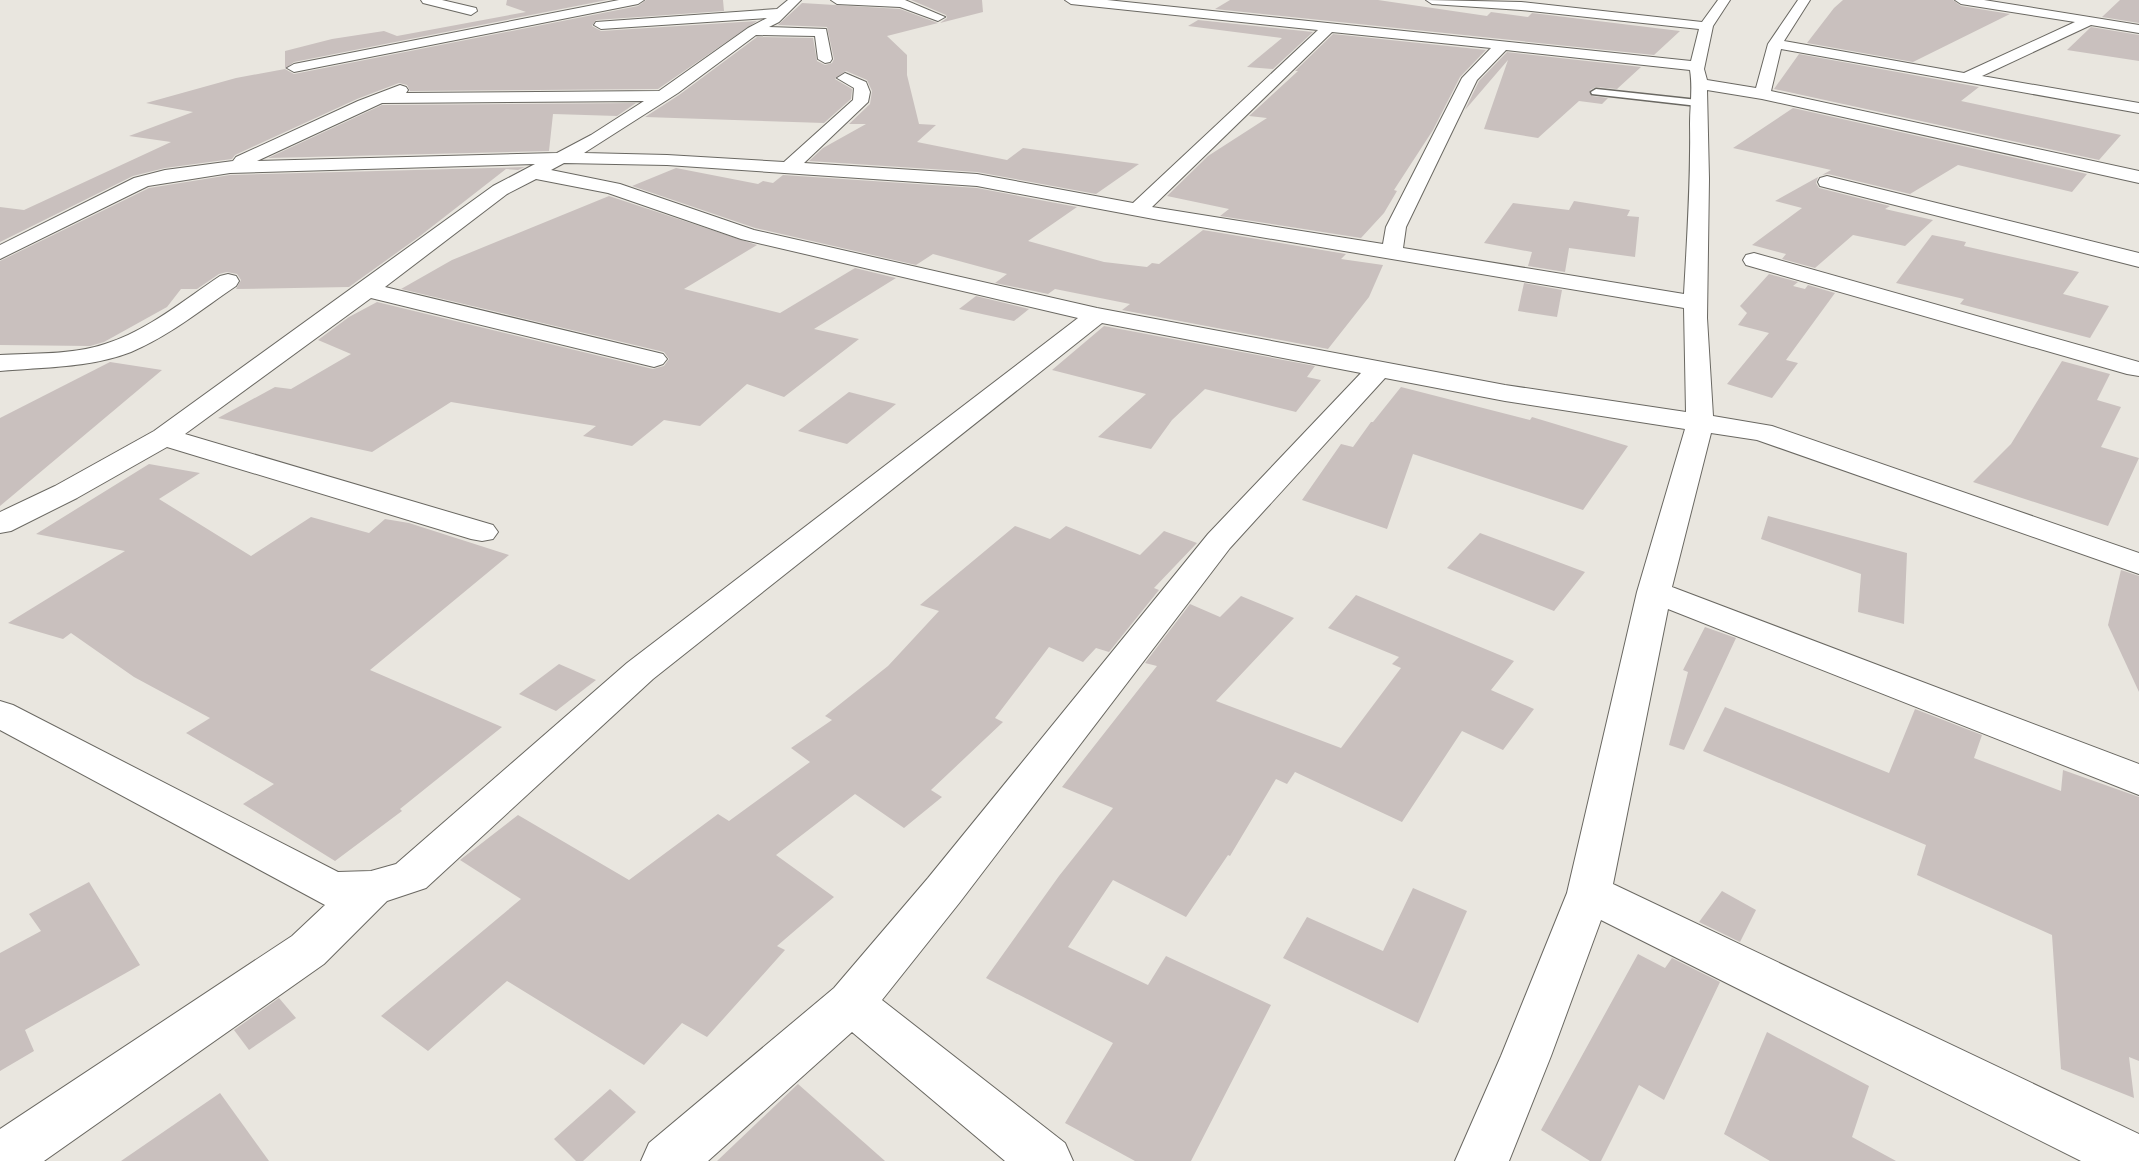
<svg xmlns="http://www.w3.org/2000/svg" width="2139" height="1161" font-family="'Space Grotesk',sans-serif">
<rect width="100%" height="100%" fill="#e9e6df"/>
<g fill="#c9c0be">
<path d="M507 0H607L294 62 285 69 294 74 638 6 646 0H723L724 11 596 20 592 26 601 31 757 21 658 89 410 91 407 85 399 83 357 99 235 155 232 159 165 168 133 176 0 242V207L24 210 171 142 129 136 193 112 146 103 236 78 285 69V51L332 39 384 31 397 36 526 12 506 5Z"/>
<path d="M911 0H982L983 12 940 23 947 18 946 15Z"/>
<path d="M1230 0H1378L1487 16 1491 12 1528 17 1532 13 1680 31 1654 55 1215 9Z"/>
<path d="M1843 0H1953L1961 6 2010 14 1913 62 1807 43 1834 8Z"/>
<path d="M2120 0H2139V23L2102 17Z"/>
<path d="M802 3 900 9 938 23 887 36 907 55V75L919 124 936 125 917 142 1007 160 1023 148 1139 164 1096 194 977 172 809 161 823 148 866 124H849L870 104 872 91 867 80 846 71 835 79 852 89 851 99 824 123 645 117 679 95 757 37 813 38 817 61 825 65 832 63 834 59 827 27 778 25Z"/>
<path d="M1198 20 1313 32 1273 69 1247 67 1282 38 1188 26Z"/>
<path d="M2091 27 2139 35V61L2067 50Z"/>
<path d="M1333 34 1486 50 1460 77 1433 130 1394 190 1397 191 1384 213 1361 238 1220 216 1229 209 1167 196 1208 156 1267 118 1249 116 1298 71H1295Z"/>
<path d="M1507 52 1641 67 1617 89 1596 87 1590 90 1592 96 1608 98 1602 104 1579 101 1538 138 1484 129 1508 60 1465 110 1479 81Z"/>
<path d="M1799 54 1979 87 1961 101 2121 135 2099 160 1774 89Z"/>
<path d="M636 103 617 116 553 114 549 151 268 158 382 105Z"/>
<path d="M1793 108 2087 174 2072 192 1958 165 1910 194 1828 174 1822 175 1831 170 1733 148Z"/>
<path d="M525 167 518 170 506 169 420 236 349 287 236 289 241 280 237 274 227 272 219 274 197 289H181L167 307 104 342 90 346 0 345V261L149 188 230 175Z"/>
<path d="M676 168 758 184 763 181 773 183 783 175 977 188 1077 207 1028 241 1104 262 1147 267 1152 263 1159 264 1203 230 1346 254 1341 259 1383 265 1369 297 1328 349 1122 310 1130 304 1055 289 1048 294 995 283 1007 274 933 254 916 265 755 228 632 186Z"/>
<path d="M1818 177 1816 183 1819 188 1890 206 1885 209 1933 220 1905 246 1853 235 1815 268 1782 259 1786 254 1752 245 1802 208 1775 201Z"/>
<path d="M609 196 757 245 684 289 780 313 855 268 896 278 814 329 859 339 784 397 747 384 700 426 664 420 632 446 583 436 596 426 451 402 372 452 218 418 275 387 291 389 351 354 318 340 349 317 377 302 653 369 664 366 669 359 664 352 401 289 452 260Z"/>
<path d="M1574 201 1630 210 1627 216 1639 217 1635 257 1569 248 1565 272 1528 266 1532 252 1484 243 1513 203 1569 210Z"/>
<path d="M1932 235 1966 242 1964 246 2079 272 2063 294 2109 306 2090 338 1960 304 1964 299 1896 283Z"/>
<path d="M1769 274 1798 282 1793 286 1805 289 1808 285 1835 293 1786 360 1798 363 1772 398 1727 384 1769 333 1738 325 1747 313 1740 306Z"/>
<path d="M1524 283 1562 290 1557 317 1518 311Z"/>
<path d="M976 296 1029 309 1014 321 959 309Z"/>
<path d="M1104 326 1315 366 1307 377 1321 380 1296 412 1205 389 1172 420 1151 449 1098 437 1146 394 1052 370Z"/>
<path d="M2062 361 2110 374 2097 400 2121 407 2101 447 2139 458 2108 526 1973 482 2011 444Z"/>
<path d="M110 362 162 370 0 506V418Z"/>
<path d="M1401 387 1530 420 1532 417 1628 446 1583 510 1413 454 1387 529 1302 500 1341 444 1353 447 1371 422H1373Z"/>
<path d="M849 392 896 404 847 444 798 431Z"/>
<path d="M149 464 200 473 159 499 251 556 311 517 369 533 385 519 409 523 509 555 370 670 502 727 400 809 402 811 335 861 243 804 274 784 186 733 210 718 134 677 71 633 63 639 8 623 125 551 36 534Z"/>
<path d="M1768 516 1907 553 1904 624 1858 612 1861 574 1761 539Z"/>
<path d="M1015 526 1050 539 1066 526 1140 555 1164 531 1197 543 1154 588 1159 590 1109 652 1096 648 1083 662 1049 647 995 718 1003 722 931 790 942 797 904 828 855 794 776 855 834 897 777 946 785 950 707 1037 682 1023 644 1065 507 981 428 1051 381 1016 521 899 460 860 518 815 629 880 718 814 729 821 810 762 791 748 832 720 825 716 888 666 939 611 920 605Z"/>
<path d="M1480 533 1585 572 1554 611 1447 568Z"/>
<path d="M2121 570 2139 576V692L2108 625Z"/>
<path d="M1356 595 1514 661 1491 690 1534 709 1503 750 1462 731 1402 822 1295 772 1287 784 1276 779 1230 856 1228 855 1186 917 1113 880 1068 947 1148 985 1166 956 1271 1005 1191 1161H1135L1065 1123 1113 1043 986 978 1059 876 1113 808 1062 787 1157 666 1145 663 1190 604 1220 617 1241 596 1294 618 1216 701 1341 748 1401 668 1392 664 1399 657 1328 628Z"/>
<path d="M1705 627 1736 638 1684 750 1669 745 1688 672 1683 670Z"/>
<path d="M559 664 596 680 556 711 519 694Z"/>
<path d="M1725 707 1889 773 1915 709 1982 735 1974 758 2061 791 2063 770 2139 797V1061L2129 1057 2134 1098 2061 1069 2052 935 1917 875 1926 845 1703 751Z"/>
<path d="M89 882 140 965 25 1030 34 1051 0 1071V953L41 931 29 914Z"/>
<path d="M1413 888 1467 911 1418 1023 1283 958 1307 917 1383 951Z"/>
<path d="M1722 891 1756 910 1740 942 1699 922Z"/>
<path d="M1638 954 1665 968 1672 958 1720 982 1664 1100 1639 1085 1601 1161H1590L1541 1130Z"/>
<path d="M279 998 296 1018 249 1050 234 1030Z"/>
<path d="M1767 1032 1869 1086 1852 1137 1896 1161H1770L1724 1134Z"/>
<path d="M798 1084 885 1161H717Z"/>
<path d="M610 1089 636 1112 583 1161H576L554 1139Z"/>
<path d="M220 1093 269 1161H121Z"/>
</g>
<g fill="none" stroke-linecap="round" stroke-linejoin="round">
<defs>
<path id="service" d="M1596 89 1698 100 1703 103 1698 106 1592 94 1591 92Z"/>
<g id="minor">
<path d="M421 0H442L476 8 477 11 471 15 423 3Z"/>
<path d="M619 0H644L638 4 294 72 287 68 294 64Z"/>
<path d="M788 0H801L779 22 769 27 826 29 832 59 830 62 825 63 818 59 815 36 756 35 678 93 584 153 667 155 784 162 853 100 854 88 837 78 845 73 866 82 870 92 868 102 804 163 977 174 1133 203 1318 30 1071 4 1065 0H1107L1691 61 1699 29 1521 10 1432 4 1426 0 1521 2 1702 22 1718 0H1730L1713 26 1704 69 1707 80 1756 88 1768 44 1798 0H1810L1784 41 1964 73 2075 22 1961 4 1955 0H1984L2139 25V33L2091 25 1982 76 2139 103V113L1781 49 1771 91 2139 171V183L1762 99 1707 90 1709 179 1707 318 1713 416 1772 426 2139 553V574L1757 440 1711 433 1672 587 2139 764V795L1668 609 1613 884 2139 1134V1161H2081L1601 920 1551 1056 1509 1161H1455L1501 1056 1567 893 1637 592 1685 429 1505 401 1385 378 1230 548 960 902 882 1000 1065 1143 1073 1161H1005L852 1032 708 1161H641L649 1143 834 988 928 878 1208 534 1361 373 1102 323 653 679 426 888 387 901 324 964 44 1161H0V1129L292 936 325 905 0 730V701L13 705 338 872 371 871 396 864 627 663 1078 318 741 239 608 193 536 179 507 194 385 287 663 354 667 359 663 364 654 367 371 298 185 434 493 525 498 532 493 539 482 541 471 539 167 447 77 498 11 531 0 533V512L55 486 154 431 493 186 535 164 230 173 148 186 0 259V245L134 178 165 170 233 161 236 157 358 101 400 85 406 87 408 90 406 93 659 91 748 28 767 18 601 29 594 25 596 22 777 9ZM1332 32 1491 48 1462 78 1386 227 1383 244 1152 207ZM1506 50 1690 70C1693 88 1690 106 1690 124 1691 181 1687 238 1684 294L1403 248 1406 227 1477 80ZM644 101 591 135 557 153 257 161 382 103ZM564 163 667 165 977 186 1159 220 1684 308 1686 412 1505 385 1097 308 754 230 620 184 551 170Z"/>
<path d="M831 0H905L945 17 938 21 900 7 837 4Z"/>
<path d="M1827 176 2139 253V267L1820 186 1818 182 1820 178Z"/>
<path d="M1754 253 2139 362V376L2127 374 1746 265 1743 260 1746 255Z"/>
<path d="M228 274 236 276 239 281 236 286C202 309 169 336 131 352 90 368 43 367 0 371V355C34 353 72 355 105 344 147 331 184 300 220 276Z"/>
</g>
</defs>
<use href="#service" stroke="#6a6862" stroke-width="3"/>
<use href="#minor" stroke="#6a6862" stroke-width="2"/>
<use href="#service" fill="#fff" fill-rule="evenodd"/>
<use href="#minor" fill="#fff" fill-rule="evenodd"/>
</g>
</svg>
